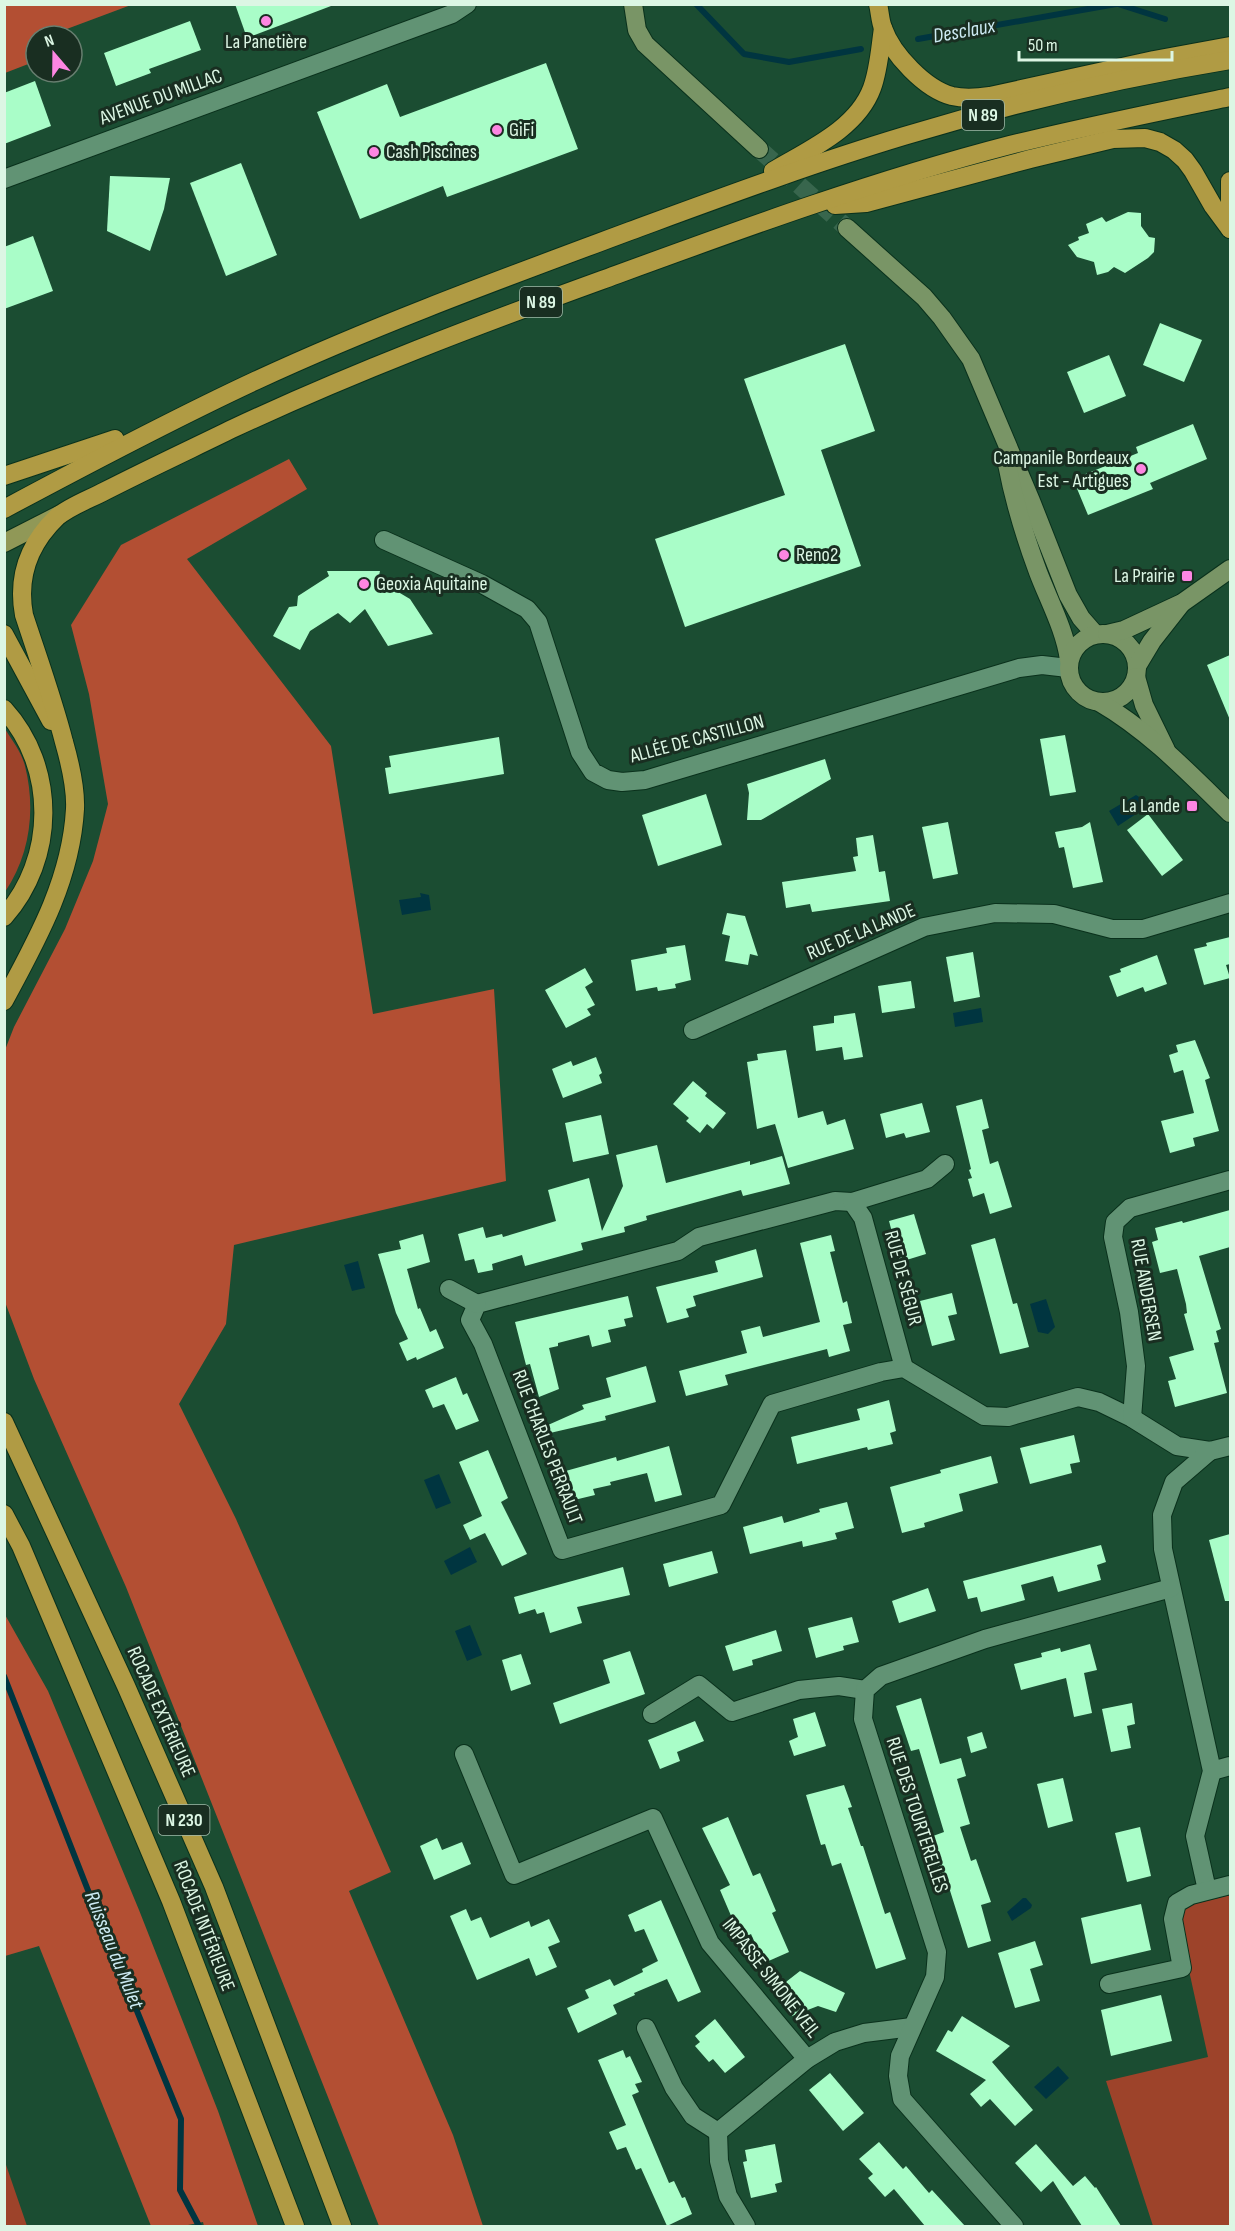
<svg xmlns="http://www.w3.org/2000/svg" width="1235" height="2231" font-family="'Sofia Sans Condensed',sans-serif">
<rect width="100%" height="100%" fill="#1b4d32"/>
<g fill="#9d432a">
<path d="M5 729C12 740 22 753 25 766 36 809 30 855 5 892Z"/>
<path d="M1230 1895V2226H1153L1106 2081 1208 2057 1177 1916 1186 1906Z"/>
<path d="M4 2162H5L27 2226H5Z"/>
</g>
<g fill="#b34f33">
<path d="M5 4H131V5L48 36H36V61L5 73Z"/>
<path d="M289 459 307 489 187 559 331 746 373 1014 494 989 506 1181 234 1245 226 1324 179 1404 236 1519 391 1872 349 1891 453 2135 483 2226H379L126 1587 34 1379 5 1302V1050L14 1027 65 929 93 861 108 804 89 694 71 625 121 545Z"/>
<path d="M4 1613 48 1691 139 1910 218 2111 258 2226H204L203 2222 183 2226H151L39 1946 5 1956Z"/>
</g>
<g fill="#003540">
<path d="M1136 795 1146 801 1145 808 1118 826 1109 811Z"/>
<path d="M420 893 429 895 431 910 402 915 399 900 421 897Z"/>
<path d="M981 1008 983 1022 955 1027 953 1013Z"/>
<path d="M358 1261 365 1288 352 1291 344 1265Z"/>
<path d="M1046 1299 1055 1327 1048 1334 1038 1332 1030 1304Z"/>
<path d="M439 1474 451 1503 436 1509 424 1480Z"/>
<path d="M470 1547 477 1562 451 1575 444 1561Z"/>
<path d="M470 1625 482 1655 467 1661 455 1631Z"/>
<path d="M1023 1898H1026L1032 1905 1031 1908 1012 1921 1007 1912Z"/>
<path d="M1058 2066 1069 2078 1046 2099 1034 2087Z"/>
</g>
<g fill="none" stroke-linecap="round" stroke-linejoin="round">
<g stroke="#003540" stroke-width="6">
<path d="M696 4 744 54 789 62 861 49"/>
<path d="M1118 4 1165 19"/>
<path d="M918 39 1116 4"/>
<path d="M4 1676 93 1903 181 2119 180 2190 199 2226"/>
</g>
</g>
<g fill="#a9fdc8">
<path d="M235 4H331V6L247 38Z"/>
<path d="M190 21 201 50 149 69 151 73 116 86 104 53Z"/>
<path d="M546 63 578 149 447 197 443 186 360 219 317 112 387 84 400 117Z"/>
<path d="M35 81 51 126 4 144V93Z"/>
<path d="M241 163 277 255 226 276 190 183Z"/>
<path d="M110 176 170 178 164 209 150 251 107 231Z"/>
<path d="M1128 212 1141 213V226L1149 237 1155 238 1154 252 1148 258 1125 273 1114 267 1108 272 1097 275 1094 262 1077 257 1068 245 1079 240 1078 237 1089 233 1086 224 1102 217 1106 222Z"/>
<path d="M33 236 53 291 4 309V247Z"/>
<path d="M1160 323 1202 340 1184 382 1143 365Z"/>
<path d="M845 344 875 431 821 450 861 566 685 627 655 539 785 495 744 379Z"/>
<path d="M1109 355 1126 396 1084 413 1067 372Z"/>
<path d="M1193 424 1207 459 1150 483 1153 489 1088 515 1073 479 1138 453 1136 447Z"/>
<path d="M327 571H380L378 580 410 599 433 634 388 646 365 609 350 623 338 613 310 631 300 650 273 636 289 607 297 606 298 596 329 576Z"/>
<path d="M1230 655V720L1207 665Z"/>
<path d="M1065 735 1076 792 1050 796 1040 739Z"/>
<path d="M499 737 504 774 389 794 385 768 391 767 389 756Z"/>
<path d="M825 759 831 779 761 820H747L749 793 747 784Z"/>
<path d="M706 794 722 845 658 866 642 815Z"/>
<path d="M1148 814 1183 860 1162 876 1127 830Z"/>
<path d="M948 822 958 874 933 879 922 827Z"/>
<path d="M1090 822 1103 882 1073 888 1064 847 1059 848 1055 832 1082 827Z"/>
<path d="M873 835 879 872 885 871 890 901 812 912 810 904 786 908 782 882 856 871 853 857 858 856 856 838Z"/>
<path d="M727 913 745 916 758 956 750 954 748 965 725 961 730 936 722 934Z"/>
<path d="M1230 937V964L1226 965 1230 978 1204 985 1194 949 1207 946 1206 943Z"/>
<path d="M685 945 691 980 675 984 676 988 658 991 657 987 636 991 631 960 667 953 666 948Z"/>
<path d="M973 952 980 997 954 1002 946 957Z"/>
<path d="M1157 955 1167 984 1145 992 1143 987 1117 997 1109 976 1121 972 1120 969Z"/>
<path d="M585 968 593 982 585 987 595 1005 587 1009 591 1015 566 1028 545 990Z"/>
<path d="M911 981 915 1008 882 1013 878 986Z"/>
<path d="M855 1013 863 1057 844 1060 842 1047 816 1051 813 1026 834 1023V1016Z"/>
<path d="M1195 1040 1210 1078 1205 1080 1219 1131 1193 1138 1195 1146 1170 1153 1161 1121 1194 1113 1183 1070 1174 1073 1169 1055 1178 1052 1176 1045Z"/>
<path d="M786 1050 798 1118 823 1111 827 1125 845 1119 854 1149 788 1168 775 1124 757 1129 747 1062 758 1060 757 1054Z"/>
<path d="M596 1057 602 1073 599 1075 602 1083 563 1098 552 1069 571 1061 573 1066Z"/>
<path d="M693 1081 707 1093 705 1096 726 1113 713 1129 707 1124 700 1133 686 1121 689 1118 673 1104Z"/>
<path d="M982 1099 989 1128 982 1130 990 1164 998 1161 1012 1207 990 1214 984 1193 973 1197 968 1179 972 1178 969 1170 971 1169 956 1106Z"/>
<path d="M922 1103 930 1132 906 1138 904 1133 886 1138 880 1114Z"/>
<path d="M601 1115 609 1154 573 1162 565 1123Z"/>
<path d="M657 1145 666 1183 750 1161V1165L782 1156 790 1184 743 1196 741 1190 646 1216 647 1220 624 1227 625 1232 581 1243 583 1250 525 1266 522 1255 492 1264 493 1270 478 1273 474 1259 465 1261 458 1234 483 1227 486 1238 502 1234 503 1237 556 1221 548 1190 589 1178 602 1231 623 1186 616 1155Z"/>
<path d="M1230 1210V1247L1199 1256 1221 1329 1216 1331 1219 1342 1214 1343 1227 1393 1175 1407 1168 1381 1176 1379 1169 1357 1194 1350 1184 1314 1187 1313 1186 1304 1177 1269 1160 1273 1152 1242 1158 1240 1155 1228 1182 1221 1183 1223Z"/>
<path d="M914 1214 926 1254 900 1262 889 1221Z"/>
<path d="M423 1234 430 1262 407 1269 418 1309 420 1308 430 1332 436 1329 444 1348 417 1360 416 1357 407 1361 399 1343 408 1339 396 1313 378 1254 401 1249 399 1241Z"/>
<path d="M831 1235 835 1251 830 1252 843 1303 847 1301 852 1323 843 1325 850 1351 829 1357 827 1349 725 1375 728 1385 686 1396 679 1371 747 1353 741 1331 760 1326 763 1337 820 1322 800 1243Z"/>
<path d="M995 1238 1013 1304 1017 1303 1029 1347 1000 1354 971 1245Z"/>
<path d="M756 1249 763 1277 693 1296 696 1306 686 1309 689 1317 667 1323 656 1287 718 1272 715 1261Z"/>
<path d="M952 1293 957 1314 948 1316 955 1340 932 1346 920 1301Z"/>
<path d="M628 1296 633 1317 624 1319 626 1326 608 1330 611 1342 592 1347 589 1335 558 1343V1346L549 1348 559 1389 539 1397 530 1364 526 1365 515 1322Z"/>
<path d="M646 1366 656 1402 605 1416 606 1420 550 1433 548 1425 584 1409 582 1405 611 1397 606 1378Z"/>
<path d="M456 1377 463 1395 467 1393 479 1421 456 1430 444 1404 433 1408 425 1390Z"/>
<path d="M889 1400 896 1431 890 1433 893 1444 868 1450 867 1447 797 1464 791 1437 860 1420 857 1409Z"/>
<path d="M1074 1435 1080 1462 1070 1464 1072 1473 1030 1484 1020 1448Z"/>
<path d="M669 1446 682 1495 655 1502 647 1473 610 1482 611 1485 593 1489 595 1495 570 1501 562 1472 616 1457 617 1461Z"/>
<path d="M488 1450 508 1498 501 1502 527 1554 502 1566 485 1533 470 1540 463 1525 482 1516 459 1462Z"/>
<path d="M991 1456 998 1483 959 1494 963 1511 924 1523 925 1527 902 1533 890 1487 941 1473 940 1470Z"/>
<path d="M847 1502 854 1528 835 1533 837 1539 803 1547 802 1541 750 1554 743 1527 782 1516 784 1523 820 1512 819 1509Z"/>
<path d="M1230 1534V1601H1225L1209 1540Z"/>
<path d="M1101 1545 1106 1562 1097 1565 1101 1580 1058 1592 1053 1576 1021 1585 1025 1600 981 1612 977 1597 968 1599 963 1581Z"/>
<path d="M712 1551 718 1573 669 1587 663 1564Z"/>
<path d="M623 1567 630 1595 577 1607 582 1623 550 1633 544 1612 537 1614 535 1609 519 1614 514 1597Z"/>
<path d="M928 1588 936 1611 899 1623 892 1601Z"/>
<path d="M852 1617 859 1642 843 1646 844 1650 816 1658 808 1628Z"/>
<path d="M776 1630 782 1651 752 1660 753 1665 733 1671 725 1646Z"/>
<path d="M1090 1644 1097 1670 1084 1673 1092 1713 1074 1717 1066 1678 1021 1690 1014 1664 1042 1657 1041 1653 1060 1648 1061 1652Z"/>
<path d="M630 1651 645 1694 560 1724 553 1703 610 1683 603 1660Z"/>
<path d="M521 1654 531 1684 511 1691 502 1660Z"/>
<path d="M921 1698 940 1764 961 1758 966 1776 957 1779 970 1824 960 1827 971 1861 976 1859 991 1902 981 1905 991 1941 968 1948 947 1881 943 1883 934 1853 938 1852 933 1836 944 1832 919 1749 911 1751 896 1706Z"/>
<path d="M1132 1703 1135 1724 1127 1726 1131 1748 1111 1752 1102 1709Z"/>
<path d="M815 1712 826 1746 794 1756 789 1741 798 1737 793 1719Z"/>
<path d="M695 1721 704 1741 677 1752 680 1761 660 1769 648 1740Z"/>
<path d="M982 1732 987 1748 971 1753 967 1737Z"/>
<path d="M1063 1778 1073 1821 1048 1828 1037 1784Z"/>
<path d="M844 1785 852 1807 848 1808 861 1846H863L885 1914 890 1912 906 1959 876 1969 841 1863 832 1866 825 1844 821 1845 806 1795Z"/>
<path d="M728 1817 753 1876 760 1873 776 1911 772 1913 789 1952 764 1963 751 1934 741 1939 720 1890 730 1885 702 1828Z"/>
<path d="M1140 1827 1151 1876 1127 1882 1115 1833Z"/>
<path d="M437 1838 442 1850 462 1842 471 1864 434 1880 420 1846Z"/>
<path d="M661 1900 701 1992 678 2002 667 1979 634 1993 635 1995 613 2005 617 2014 578 2033 567 2008 589 1998 585 1990 610 1979 614 1986 643 1972 642 1969 658 1961 644 1929 635 1932 628 1915Z"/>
<path d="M1141 1904 1151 1950 1091 1964 1081 1918Z"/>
<path d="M466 1909 471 1921 481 1917 490 1938 529 1921 531 1927 549 1919 560 1942 548 1947 557 1967 536 1976 529 1958 477 1980 450 1916Z"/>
<path d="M1035 1941 1043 1965 1030 1969 1040 2001 1015 2008 998 1953Z"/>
<path d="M800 1971 845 1993 836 2012 818 2006 792 2016 773 1992Z"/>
<path d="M1161 1995 1172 2041 1111 2056 1101 2010Z"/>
<path d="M962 2016 1010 2046 992 2062 1033 2110 1015 2126 990 2099 981 2107 970 2094 986 2080 936 2051 948 2030 952 2032Z"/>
<path d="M715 2019 745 2057 725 2073 713 2059 709 2062 695 2046 700 2042 695 2036Z"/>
<path d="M623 2050 626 2058 630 2056 642 2082 635 2084 639 2092 632 2095 669 2183 674 2181 682 2198 685 2197 692 2214 667 2226 641 2168 636 2170 626 2147 617 2150 609 2132 626 2125 598 2060Z"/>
<path d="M830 2073 864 2113 843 2131 809 2090Z"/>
<path d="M879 2142 903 2169 906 2166 929 2193 932 2190 965 2226H925L894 2189 885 2197 868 2178 873 2174 859 2159Z"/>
<path d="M775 2144 782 2182 775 2184 777 2192 751 2198 743 2162 747 2161 745 2150Z"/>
<path d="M1036 2144 1073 2186 1085 2176 1095 2188 1096 2187 1121 2226H1082L1053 2181 1041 2192 1015 2163Z"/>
</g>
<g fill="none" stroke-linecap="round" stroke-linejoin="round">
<path stroke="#38664d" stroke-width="18" stroke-dasharray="18 9" stroke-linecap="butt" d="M759 149 847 228"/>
<defs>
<g id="street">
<path d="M4 179 452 14 467 4"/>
<path d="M384 540 482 584 527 609 538 622 580 752 593 772 608 780 622 782 645 780 1019 668 1042 665 1068 668"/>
<path d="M693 1030 924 927 995 913 1054 914 1112 929H1143L1230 903"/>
<path d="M945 1164 927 1179 852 1202 835 1201 699 1237 678 1251 477 1304 470 1320 483 1344 562 1550 721 1505 772 1404 881 1372 904 1368 984 1416 1008 1417 1078 1397 1099 1402 1132 1418 1177 1446 1210 1451 1230 1446"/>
<path d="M852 1202 863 1218 904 1368"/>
<path d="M449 1289 477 1304"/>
<path d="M1132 1418 1136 1366 1129 1312 1113 1237 1115 1222 1130 1208 1230 1180"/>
<path d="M652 1714 699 1685 732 1712 799 1690 839 1686 865 1690"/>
<path d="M464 1754 514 1875 653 1818 710 1943 807 2059"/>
<path d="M1212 1771 1230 1766"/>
<path d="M1207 1890 1195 1836 1212 1771 1163 1549 1162 1515 1174 1482 1210 1451"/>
<path d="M1109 1984 1182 1968 1173 1919 1177 1903 1191 1895 1230 1885"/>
<path d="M646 2028 674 2088 693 2116 718 2132"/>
<path d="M746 2226 728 2196 719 2161 718 2132 807 2059 835 2042 864 2033 912 2027"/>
<path d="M1014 2226 902 2099 898 2076 900 2056 935 1977 937 1952 863 1719 865 1690 881 1676 985 1639 1171 1588"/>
</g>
<g id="secondary">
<path d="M633 4 637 30 645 44 759 149"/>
<path d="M847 228 924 297 942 318 971 359 1031 501 1068 595 1081 618 1095 634"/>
<path d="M1007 464C1014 501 1025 537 1038 572 1049 601 1065 630 1069 660"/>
<circle cx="1103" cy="668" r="34"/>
<path d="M1107 634 1124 630 1182 603 1230 569"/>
<path d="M1137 666 1152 641 1181 604"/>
<path d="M1136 677 1144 705 1166 750"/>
<path d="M1099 702C1149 731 1189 773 1230 813"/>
</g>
<path id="primary" d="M4 543 59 515"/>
<g id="highway">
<path d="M878 4C880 12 880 21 883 28 892 54 925 89 952 96 965 99 976 98 990 96L1154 60 1230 46"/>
<path d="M773 171C808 150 857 129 872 88 879 69 880 48 883 28"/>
<path d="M835 205 866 203 1030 159 1113 139 1145 138 1160 142 1174 150 1185 160 1193 171 1213 206 1230 229"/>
<path d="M1230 229V181"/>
<path d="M4 476 115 439"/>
<path d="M4 509C88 464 171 420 257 380 378 324 504 278 630 231 720 198 811 164 904 136 1010 104 1120 78 1230 60"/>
<path d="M4 634 51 721"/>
<path d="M4 709C57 767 56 859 4 917"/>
<path d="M4 1001C37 940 71 880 75 809 76 787 70 763 64 742 53 699 38 658 24 615 17 577 29 544 57 517 70 506 90 499 105 491 148 469 191 449 234 428 354 372 478 325 602 280 736 231 871 181 1010 145 1083 127 1157 112 1230 97"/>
<path d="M4 1422 126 1686 214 1887 342 2226"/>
<path d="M4 1514 21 1546 171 1901 295 2226"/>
</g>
</defs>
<use href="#street" stroke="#0a311c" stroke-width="20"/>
<use href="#secondary" stroke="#0a311c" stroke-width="20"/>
<use href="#primary" stroke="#0a311c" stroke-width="20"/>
<use href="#highway" stroke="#0a311c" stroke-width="20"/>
<use href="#street" stroke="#619374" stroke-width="18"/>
<use href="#secondary" stroke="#799566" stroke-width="18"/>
<use href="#primary" stroke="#909857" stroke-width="18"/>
<use href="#highway" stroke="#b09b44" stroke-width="18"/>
</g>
<g fill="#fd86e2" stroke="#192e21" stroke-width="2">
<circle cx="266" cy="21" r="6"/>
<circle cx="497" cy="130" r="6"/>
<circle cx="374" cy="152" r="6"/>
<circle cx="1141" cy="469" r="6"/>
<circle cx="784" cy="555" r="6"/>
<rect x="1181" y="570" width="12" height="12" rx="3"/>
<circle cx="364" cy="584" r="6"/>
<rect x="1186" y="800" width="12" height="12" rx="3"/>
</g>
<g text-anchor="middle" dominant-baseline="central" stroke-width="6" stroke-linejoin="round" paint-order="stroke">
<g fill="#192e21" stroke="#a2baaa" stroke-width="1.5">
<rect x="962" y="100" width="42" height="30" rx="4.5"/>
<rect x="520" y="287" width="42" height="30" rx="4.5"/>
<rect x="158.5" y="1805" width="51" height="30" rx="4.5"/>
</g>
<g font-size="18" font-weight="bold" fill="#dcf6e4">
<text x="983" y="115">N 89</text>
<text x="541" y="302">N 89</text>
<text x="184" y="1820">N 230</text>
</g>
<g font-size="20" fill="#dcf6e4" stroke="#192e21" text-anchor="start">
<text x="266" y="42" text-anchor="middle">La Panetière</text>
<text x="509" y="130">GiFi</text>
<text x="386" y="152">Cash Piscines</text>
<text x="1129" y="458" text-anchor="end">Campanile Bordeaux<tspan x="1129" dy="23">Est - Artigues</tspan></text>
<text x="796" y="555">Reno2</text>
<text x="1175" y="576" text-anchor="end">La Prairie</text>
<text x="376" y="584">Geoxia Aquitaine</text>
<text x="1180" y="806" text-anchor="end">La Lande</text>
</g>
<g font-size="20" fill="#dcf6e4" stroke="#192e21">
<text transform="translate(161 97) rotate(-20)">AVENUE DU MILLAC</text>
<text transform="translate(697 739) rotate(-15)">ALLÉE DE CASTILLON</text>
<text transform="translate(861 932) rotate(-23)">RUE DE LA LANDE</text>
<text transform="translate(903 1278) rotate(75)">RUE DE SÉGUR</text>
<text transform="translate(1146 1290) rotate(80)">RUE ANDERSEN</text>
<text transform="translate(547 1447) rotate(69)">RUE CHARLES PERRAULT</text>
<text transform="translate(161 1712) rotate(66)">ROCADE EXTÉRIEURE</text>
<text transform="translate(917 1815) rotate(72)">RUE DES TOURTERELLES</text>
<text transform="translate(204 1926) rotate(69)">ROCADE INTÉRIEURE</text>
<text transform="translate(771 1978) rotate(52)">IMPASSE SIMONE VEIL</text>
</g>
<g font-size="21" font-style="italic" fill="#cdebf3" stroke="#192e21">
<text transform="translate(964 31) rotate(-10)">Desclaux</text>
<text transform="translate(114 1950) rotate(68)">Ruisseau du Mulet</text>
</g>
</g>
<rect width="1235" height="2231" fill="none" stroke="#dcf6e4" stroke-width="12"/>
<g transform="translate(54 54) rotate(340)"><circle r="28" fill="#192e21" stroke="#677e6f" stroke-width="1.5"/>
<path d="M0-4.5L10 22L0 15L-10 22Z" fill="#fd86e2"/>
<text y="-9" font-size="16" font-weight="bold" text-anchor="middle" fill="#dcf6e4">N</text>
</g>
<path d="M1019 51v9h153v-9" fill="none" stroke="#dcf6e4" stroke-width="3"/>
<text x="1028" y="51" font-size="18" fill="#dcf6e4" stroke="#192e21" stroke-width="4.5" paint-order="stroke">50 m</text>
</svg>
